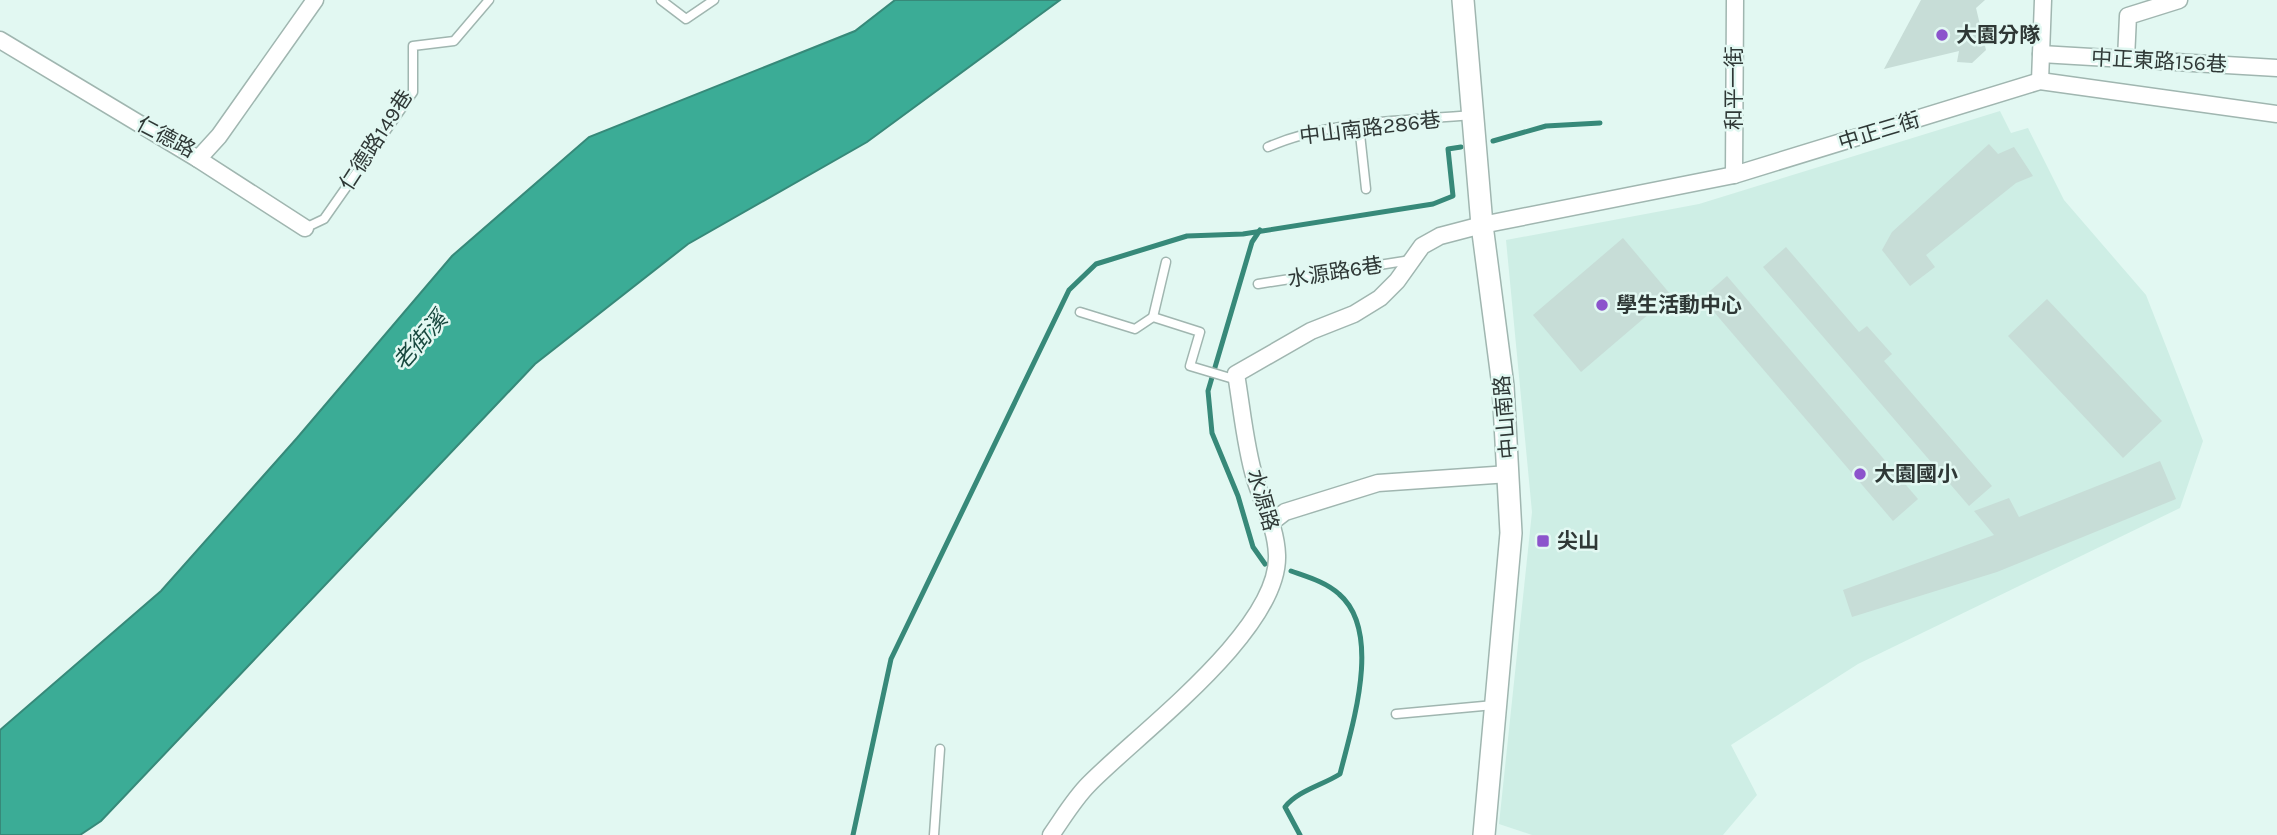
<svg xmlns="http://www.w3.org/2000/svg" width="2277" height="835" font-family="Karla,'Noto Sans TC',sans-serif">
<rect width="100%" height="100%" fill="#e2f8f2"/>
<path fill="#ceeee5" d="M2000 111 2011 133 2028 128 2064 200 2146 295 2203 441 2180 508 1858 664 1731 745 1757 795 1723 835H1532L1499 824 1532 512 1506 240 1699 204Z"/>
<path fill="#3bac96" stroke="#378979" stroke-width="2" d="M895 0H1060L867 142 688 244 535 364 101 821 80 835H0V730L161 591 297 438 452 256 589 137 855 31Z"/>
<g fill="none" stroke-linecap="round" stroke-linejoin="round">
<g stroke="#378979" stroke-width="5">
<path d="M1493 141 1546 126 1600 123"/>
<path d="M1260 230 1252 242 1208 391 1212 433 1238 496 1253 547 1265 564"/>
<path d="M1291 571C1308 577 1326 582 1339 594 1383 632 1352 726 1340 774 1323 785 1297 791 1285 807L1300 835"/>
<path d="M853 835 891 659 1069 290 1096 264 1187 236 1243 234 1433 204 1453 196 1448 149 1461 147"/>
</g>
</g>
<g fill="#c7ddd7">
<path d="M1921 0H1985L1976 8 1986 50 1972 63 1957 62 1959 51 1884 69Z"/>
<path d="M1989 144 1998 154 2014 147 2033 176 2016 183 1926 255 1935 267 1910 286 1882 250 1892 232Z"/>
<path d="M1623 238 1671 295 1581 372 1533 315Z"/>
<path d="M1786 247 1859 332 1867 326 1892 354 1884 361 1992 486 1969 506 1763 267Z"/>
<path d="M1727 276 1918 499 1893 521 1702 298Z"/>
<path d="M2047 299 2162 421 2123 458 2008 336Z"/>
<path d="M2160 461 2176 499 1997 572 1852 617 1843 590 1994 535 1974 511 2009 498 2019 517Z"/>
</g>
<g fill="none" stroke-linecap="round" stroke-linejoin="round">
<defs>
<g id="lane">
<path d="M661 0 686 19 714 0"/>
<path d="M1359 125 1366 189"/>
<path d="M1268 147C1329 120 1405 121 1471 115"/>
<path d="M305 228 324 219 413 92V46L454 41 489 0"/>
<path d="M1258 284 1411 260"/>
<path d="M1080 312 1135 329 1153 317 1200 332 1190 366 1237 380"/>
<path d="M1153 317 1166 262"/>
<path d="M1396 714 1494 705"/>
<path d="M934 835 940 749"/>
</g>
<g id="street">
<path d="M0 40 198 159 219 136 315 0"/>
<path d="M2041 54 2277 68"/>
<path d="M2126 59 2128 16 2179 0"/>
<path d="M2040 81 2043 0"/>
<path d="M198 159 305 228"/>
<path d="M1734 175 1735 0"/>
<path d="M1272 522 1285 512 1378 483 1509 474"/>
<path d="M1051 835C1063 818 1074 799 1089 784 1139 733 1280 630 1277 555 1276 527 1263 505 1255 479 1245 446 1242 409 1236 374L1311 331 1354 314 1380 298 1397 281 1422 246 1440 236 1482 225 1734 175 2040 81 2277 114"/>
</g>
<path id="secondary" d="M1463 0 1482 225 1503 386 1511 533 1484 835"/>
</defs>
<use href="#lane" stroke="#a0b6b0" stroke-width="11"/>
<use href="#street" stroke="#a0b6b0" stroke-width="19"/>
<use href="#secondary" stroke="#a0b6b0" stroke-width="24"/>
<use href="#lane" stroke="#fff" stroke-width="8"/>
<use href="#street" stroke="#fff" stroke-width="16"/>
<use href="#secondary" stroke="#fff" stroke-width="21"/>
</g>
<g fill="#8c54cc" stroke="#e2f8f2" stroke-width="2.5">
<circle cx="1942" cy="35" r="7"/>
<circle cx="1602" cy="305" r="7"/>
<circle cx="1860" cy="474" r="7"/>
<rect x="1536" y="534" width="14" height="14" rx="3.5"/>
</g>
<g text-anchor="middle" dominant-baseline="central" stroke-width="5" stroke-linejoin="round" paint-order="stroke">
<g font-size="21" font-weight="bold" fill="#2f3836" stroke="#e2f8f2" text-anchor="start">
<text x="1956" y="35">大園分隊</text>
<text x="1616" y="305">學生活動中心</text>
<text x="1874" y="474">大園國小</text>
<text x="1557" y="541">尖山</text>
</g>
<g font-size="21" fill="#2f3836" stroke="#e2f8f2">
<text transform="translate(2159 61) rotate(3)">中正東路156巷</text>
<text transform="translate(1734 88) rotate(-90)">和平一街</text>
<text transform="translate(1370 128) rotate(-7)">中山南路286巷</text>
<text transform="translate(1879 131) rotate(-17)">中正三街</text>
<text transform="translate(166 137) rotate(28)">仁德路</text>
<text transform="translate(376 140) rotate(-57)">仁德路149巷</text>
<text transform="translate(1335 272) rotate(-9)">水源路6巷</text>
<text transform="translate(1505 417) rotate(-95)">中山南路</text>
<text transform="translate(1263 500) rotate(74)">水源路</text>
</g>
<g font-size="23" font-style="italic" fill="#18483e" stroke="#e2f8f2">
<text transform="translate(420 341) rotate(-49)">老街溪</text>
</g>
</g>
</svg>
